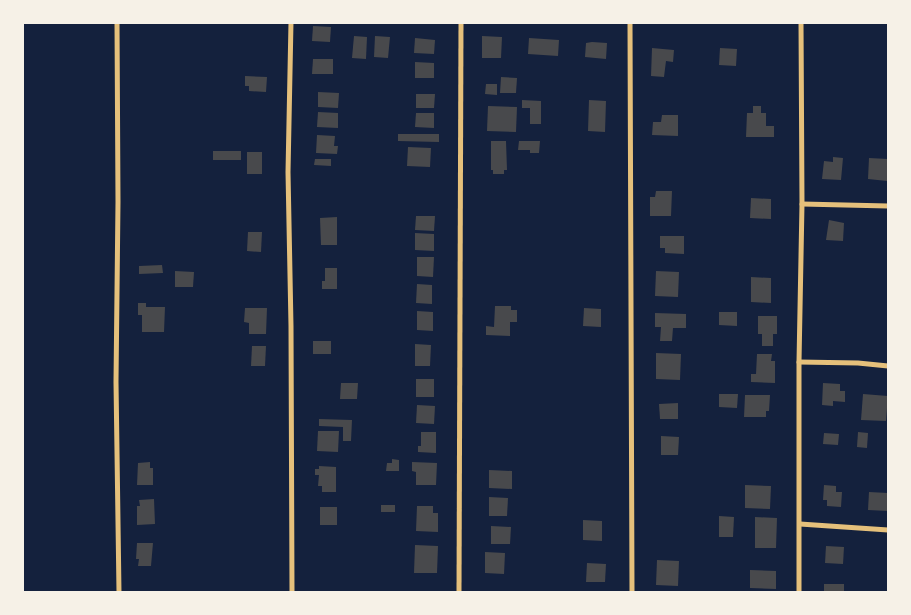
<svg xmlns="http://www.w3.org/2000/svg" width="911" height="615" font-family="'Roboto Serif',serif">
<rect width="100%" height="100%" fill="#14213d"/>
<g fill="#48494c">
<path d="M313 26 331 27 330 42 312 41Z"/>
<path d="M354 36 367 37 366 59 352 58Z"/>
<path d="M375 36 390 37 388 58 374 57Z"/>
<path d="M482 36 502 37 501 58H482Z"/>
<path d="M415 38 435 40 434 54 414 53Z"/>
<path d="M529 38 559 40 558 56 528 54Z"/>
<path d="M592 42 607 43 606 59 585 57 586 43Z"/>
<path d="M652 48 674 50 673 62 666 61 664 77 651 76Z"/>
<path d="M720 48 737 49 736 66 719 65Z"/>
<path d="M313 59H333V74H312Z"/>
<path d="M415 62 434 63V78H415Z"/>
<path d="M245 76 267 77 266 92 249 91V86H245Z"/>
<path d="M501 77 517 78 516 93H500Z"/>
<path d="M486 84H497V95L485 94Z"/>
<path d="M318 92 339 93 338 108 318 107Z"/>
<path d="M416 94H435L434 108H416Z"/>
<path d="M522 100 541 101V124H530V108H522Z"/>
<path d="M589 100 606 101 605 132 588 131Z"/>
<path d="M488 106 517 107 516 132 487 131Z"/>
<path d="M753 106H761V113H766V126H774V137H746L747 113H753Z"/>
<path d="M318 112 338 113V128L317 127Z"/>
<path d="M416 113H434V128L415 127Z"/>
<path d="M662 115H678V136L652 135 653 122H661Z"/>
<path d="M398 134H439V142L398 141Z"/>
<path d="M317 135 335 136 334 146H338L337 154 316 153Z"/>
<path d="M491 141H506L507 170H504V174H493V170H491Z"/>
<path d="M519 141H540L539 153H530V150H518Z"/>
<path d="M408 147 431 148 430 167 407 166Z"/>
<rect x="213" y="151" width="28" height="9"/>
<rect x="247" y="152" width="15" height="22"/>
<path d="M833 157 843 158 841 180 822 179 824 161 833 162Z"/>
<path d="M869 158 888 159 887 181 868 179Z"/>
<path d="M315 159H331V166L314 165Z"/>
<path d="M656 191H672L671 216H650V197H655Z"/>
<path d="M751 198 771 199V219L750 218Z"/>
<path d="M416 216H435L434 231 415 230Z"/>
<path d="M337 217V245H321L320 218Z"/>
<path d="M829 220 844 223 843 241 826 240Z"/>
<path d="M248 232H262L261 252 247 251Z"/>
<path d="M415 233 434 234V251L415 250Z"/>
<path d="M660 236H684V254L665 253V248H660Z"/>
<path d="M417 257H434L433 277 417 276Z"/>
<path d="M162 265 163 273 139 274V266Z"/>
<path d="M325 268H337V289H322V281H325Z"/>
<path d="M175 271 194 272 193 287H175Z"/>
<path d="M656 271 679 272 678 297 655 296Z"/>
<path d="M751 277 771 278V303L751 302Z"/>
<path d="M417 284 432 285V304L416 303Z"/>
<path d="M138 303H146V307H165L164 332H142V315H138Z"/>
<path d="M495 306H511V310H517V322H510V336L486 335V326L494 327Z"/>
<path d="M245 308H267L266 334H249V323L244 322Z"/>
<path d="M584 308 601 309V327L583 326Z"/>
<path d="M417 311 433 312V331L417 330Z"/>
<path d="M719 312H737V326L719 325Z"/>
<path d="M655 313 686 314V328H673L672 341H660L661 327H655Z"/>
<path d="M758 316H777V334H773V346H762V334H758Z"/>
<rect x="313" y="341" width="18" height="13"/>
<path d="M415 344 431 345 430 366H415Z"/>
<path d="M252 346H266L265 366H251Z"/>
<path d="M656 353 681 354 680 380 656 379Z"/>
<path d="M757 354H772L771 361H775V383L751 382V374H756Z"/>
<rect x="416" y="379" width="18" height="18"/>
<path d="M341 383H358L357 399H340Z"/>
<path d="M823 383 840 384V391H845V402L833 401V406L822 405Z"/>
<path d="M719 394H738L737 408 719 407Z"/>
<path d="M863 394 888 396 886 421 861 420Z"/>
<path d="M745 395H770L769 411H766V417H744Z"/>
<path d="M678 403V419H660L659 404Z"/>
<path d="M417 405 435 406 434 424 416 423Z"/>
<path d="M319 419 352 420 351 441H343V427L319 426Z"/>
<path d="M318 431H339L338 452 317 451Z"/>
<path d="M421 432H436V453L418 452V446H421Z"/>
<path d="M858 432 868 433 867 448 857 447Z"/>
<path d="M824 433 839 434 838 445 823 444Z"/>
<path d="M661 436 679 437 678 455H661Z"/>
<path d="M392 459 399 460V471H386L387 463H392Z"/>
<path d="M150 462V468H153V485H137L138 463Z"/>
<path d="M412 462 437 463 436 485H416V472L412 471Z"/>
<path d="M319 466 336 467V492H322V486H318L319 475H315V469H319Z"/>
<path d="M489 470 512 471V489L489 488Z"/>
<path d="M745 485 771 486 770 509 745 508Z"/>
<path d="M824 485 836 486V492H842L841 507 827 506V500H823Z"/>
<path d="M869 492 888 493V511L868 510Z"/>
<path d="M489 497 508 498 507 516H489Z"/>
<path d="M154 499 155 524 137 525V506H140L139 500Z"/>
<rect x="381" y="505" width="14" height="7"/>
<path d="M417 506H433V513H438V532L416 531Z"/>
<rect x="320" y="507" width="17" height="18"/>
<path d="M719 516 734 517 733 537H719Z"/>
<path d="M755 517 777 518 776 548H755Z"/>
<path d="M583 520 602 521V541L583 540Z"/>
<path d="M491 526 511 527 510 544H491Z"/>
<path d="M137 543H153L151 566H138L139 559H136Z"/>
<path d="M415 545 438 546 437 573H414Z"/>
<path d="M826 546 844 547 843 564 825 563Z"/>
<path d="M485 552 505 553 504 574 485 573Z"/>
<path d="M657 560 679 561 678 586 656 585Z"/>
<path d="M587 563 606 564 605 582H586Z"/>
<path d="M750 570 776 571V589L750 588Z"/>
<rect x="824" y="584" width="20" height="8"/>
</g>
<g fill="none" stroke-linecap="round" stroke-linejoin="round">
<g stroke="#e5c07b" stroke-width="5">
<path d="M117 22 118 202 116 382 119 592"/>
<path d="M291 22 288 172 291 326 292 592"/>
<path d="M630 22 632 592"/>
<path d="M802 204 888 206"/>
<path d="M799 362 858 363 888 366"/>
<path d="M800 524 888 530"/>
<path d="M459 592 461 22"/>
<path d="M799 592V362L802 204 801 22"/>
</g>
</g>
<rect width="911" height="615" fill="none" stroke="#f6f1e7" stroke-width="48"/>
</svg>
